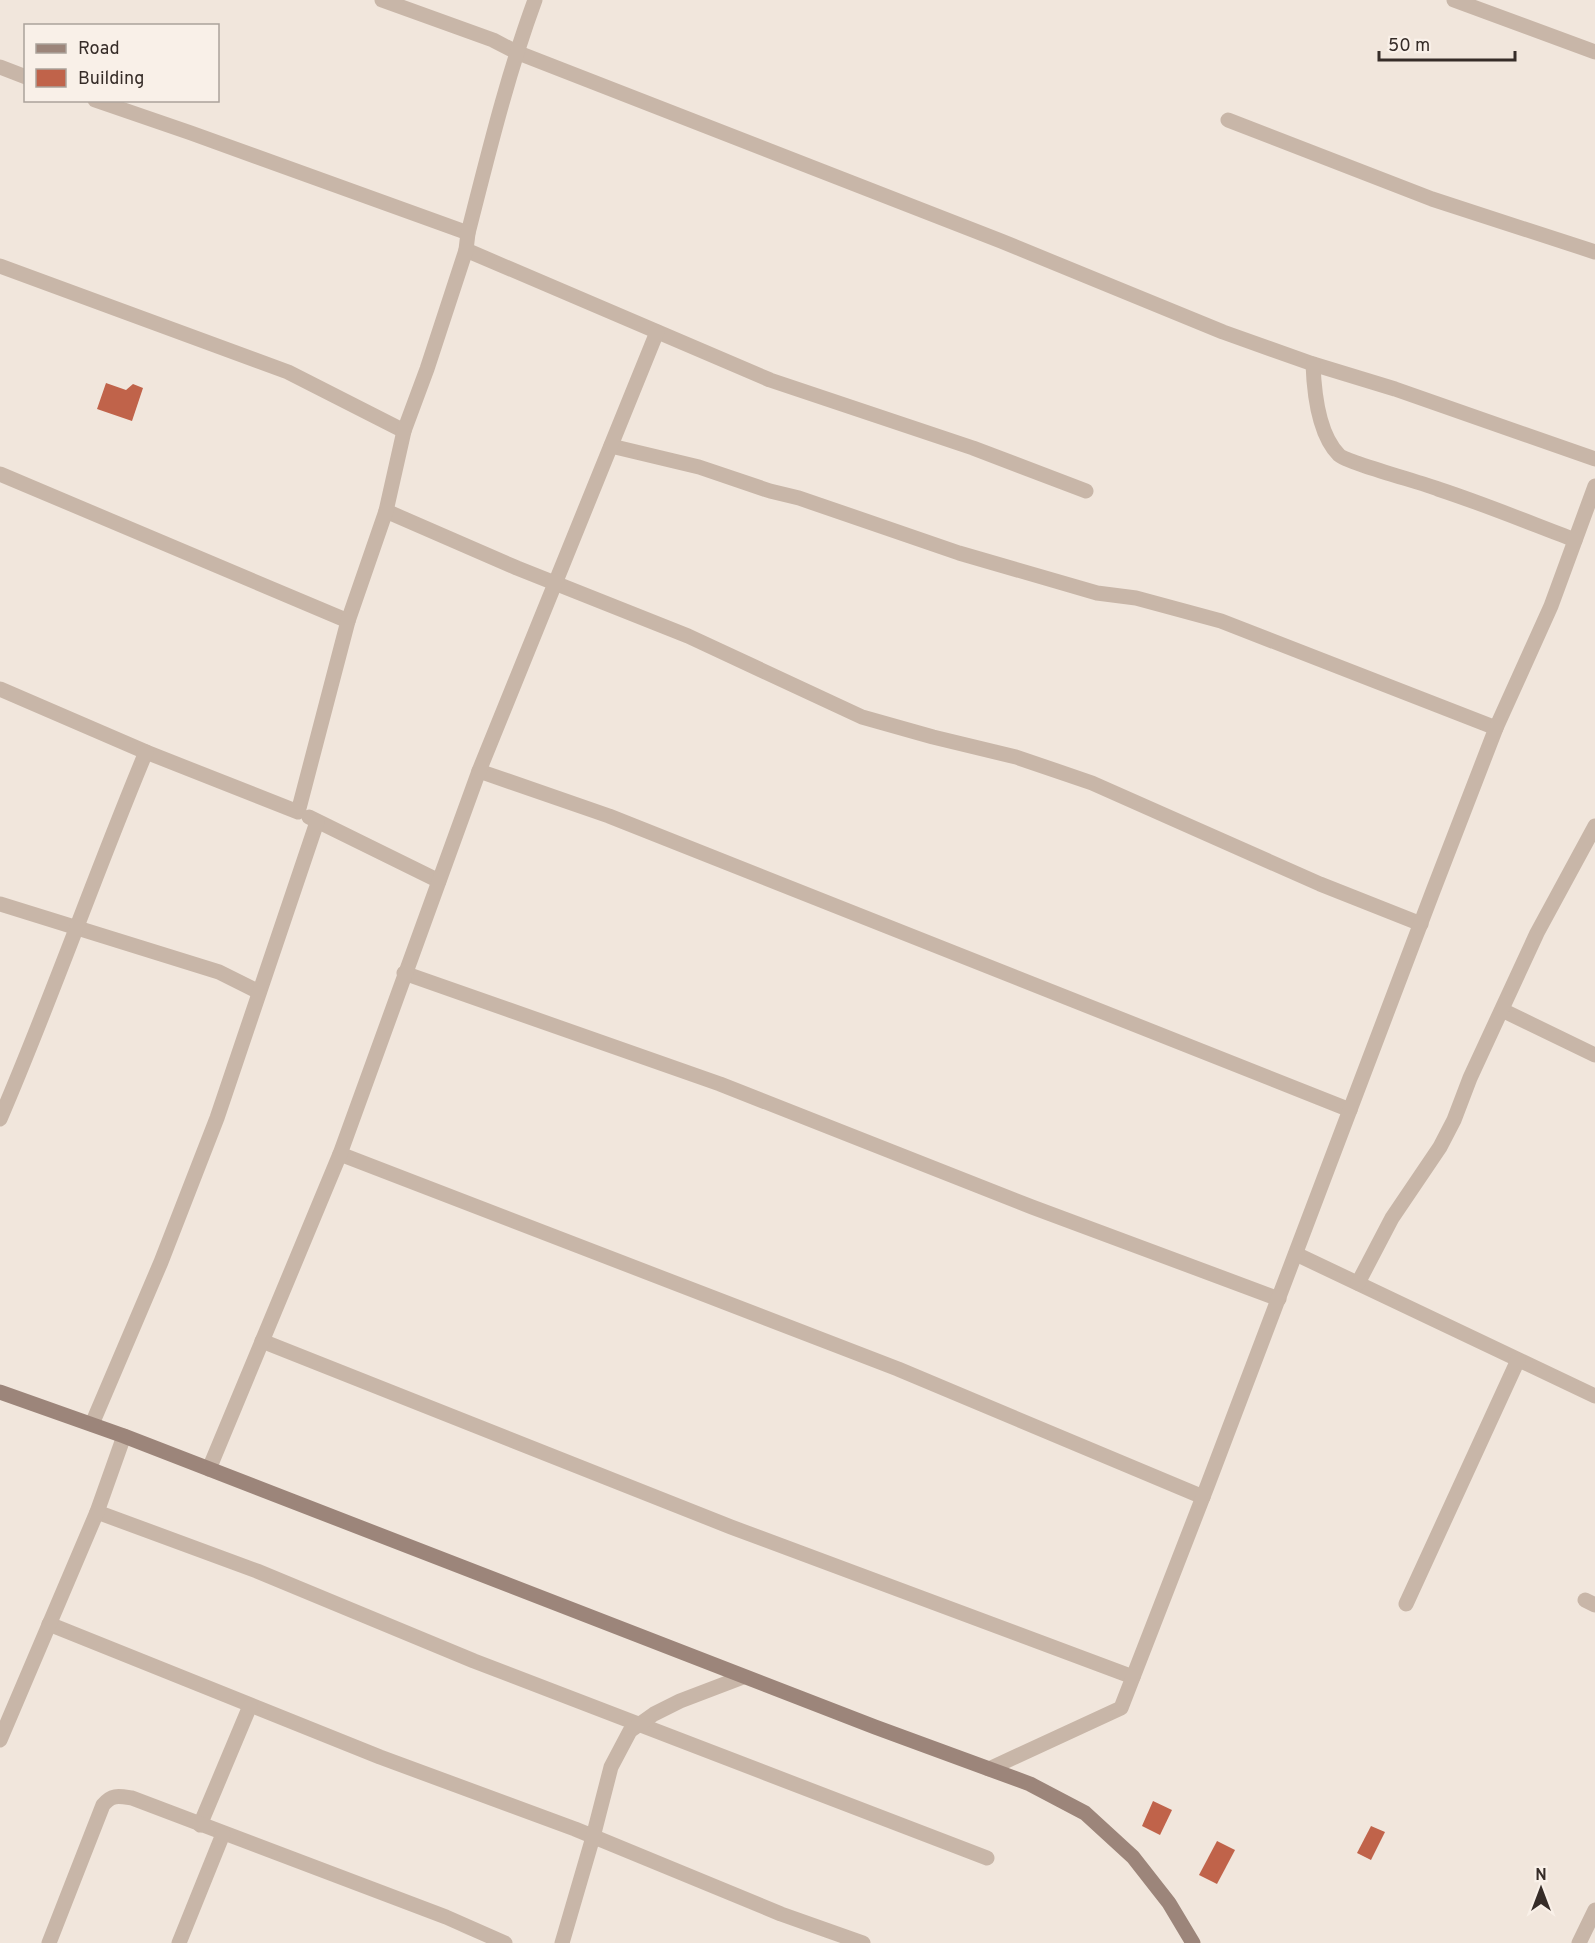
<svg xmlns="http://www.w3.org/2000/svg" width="1595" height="1943" font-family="Overpass,sans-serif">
<rect width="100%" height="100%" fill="#f1e6dc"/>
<g fill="#c0634a">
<path d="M106 383 126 390 133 384 143 388 132 421 97 409Z"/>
<path d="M1153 1801 1172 1810 1160 1835 1142 1826Z"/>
<path d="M1371 1826 1385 1832 1371 1860 1357 1853Z"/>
<path d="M1217 1841 1235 1850 1217 1884 1199 1875Z"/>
</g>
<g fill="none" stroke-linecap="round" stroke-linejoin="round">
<g stroke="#c8b6a8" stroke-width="15">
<path d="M382 0 493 40 516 52 1001 241 1223 332 1313 364 1395 389 1595 459"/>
<path d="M1454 0 1595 52"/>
<path d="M0 67 26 77"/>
<path d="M95 100 191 133 468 233"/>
<path d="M1228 120 1432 199 1595 252"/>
<path d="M466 250 770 380 973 448 1086 491"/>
<path d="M0 266 288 372 404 431"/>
<path d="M1313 364C1314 392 1318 434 1339 455 1346 462 1423 483 1438 489 1484 504 1530 523 1575 540"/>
<path d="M611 446 699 467 770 491 799 498 959 553 1097 593 1136 598 1221 621 1496 728"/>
<path d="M0 474 348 621"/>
<path d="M386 511 517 568 688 636 862 717 933 737 1016 757 1092 783 1320 884 1421 924"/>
<path d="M0 689 146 752 298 812 348 621 386 511 404 431 427 369 466 250 468 233C488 155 507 76 535 0"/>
<path d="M479 771 609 816 1350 1110"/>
<path d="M309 817 439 881"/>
<path d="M0 904 219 972 259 992"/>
<path d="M404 973 720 1084 1032 1207 1279 1299"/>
<path d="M1502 1010 1595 1055"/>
<path d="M0 1119C52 998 95 874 146 752"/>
<path d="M340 1154 898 1369 1203 1497"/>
<path d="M1296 1254 1595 1396"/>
<path d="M1358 1283 1392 1218 1440 1147 1454 1120 1470 1078 1537 933 1595 826"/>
<path d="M262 1341 731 1527 1133 1677"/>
<path d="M92 1424 161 1262 217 1118 317 822"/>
<path d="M209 1469 340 1154 479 771 657 332"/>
<path d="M97 1512 257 1571 474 1661 987 1858"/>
<path d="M1585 1600 1595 1605"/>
<path d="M1406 1604 1518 1360"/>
<path d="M49 1624 380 1757 575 1829 781 1914 863 1943"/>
<path d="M0 1740 97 1512 124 1436"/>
<path d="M989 1769 1121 1708 1208 1484 1433 891 1496 728 1551 606 1595 486"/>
<path d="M200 1825 250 1706"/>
<path d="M49 1943 103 1805C112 1794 119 1796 132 1798L446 1917 505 1943"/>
<path d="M179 1943 223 1834"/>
<path d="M562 1943 593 1837 611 1767 630 1731 654 1714 680 1701 743 1677"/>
<path d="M1579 1943 1595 1910"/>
</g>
<path stroke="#9c857a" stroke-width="15" d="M0 1392 124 1436 875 1727 1030 1784 1085 1813 1133 1857 1169 1903 1193 1943"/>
</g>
<rect x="24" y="24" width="195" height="78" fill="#f9f0e8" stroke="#aba29b" stroke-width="1.5"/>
<rect x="36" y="44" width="30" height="9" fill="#9c857a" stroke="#aba29b" stroke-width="1.5"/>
<text x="78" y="54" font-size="18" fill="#362c28">Road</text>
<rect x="36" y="69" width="30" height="18" fill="#c0634a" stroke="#aba29b" stroke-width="1.5"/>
<text x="78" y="84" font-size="18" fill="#362c28">Building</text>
<g transform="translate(1541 1889)" stroke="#f9f0e8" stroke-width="4.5" paint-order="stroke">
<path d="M0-4.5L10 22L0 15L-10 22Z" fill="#362c28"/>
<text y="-9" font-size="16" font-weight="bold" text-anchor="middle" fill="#362c28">N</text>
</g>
<path d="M1379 51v9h136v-9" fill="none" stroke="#362c28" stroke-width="3"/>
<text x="1388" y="51" font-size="18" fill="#362c28" stroke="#f9f0e8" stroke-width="4.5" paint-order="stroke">50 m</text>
</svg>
